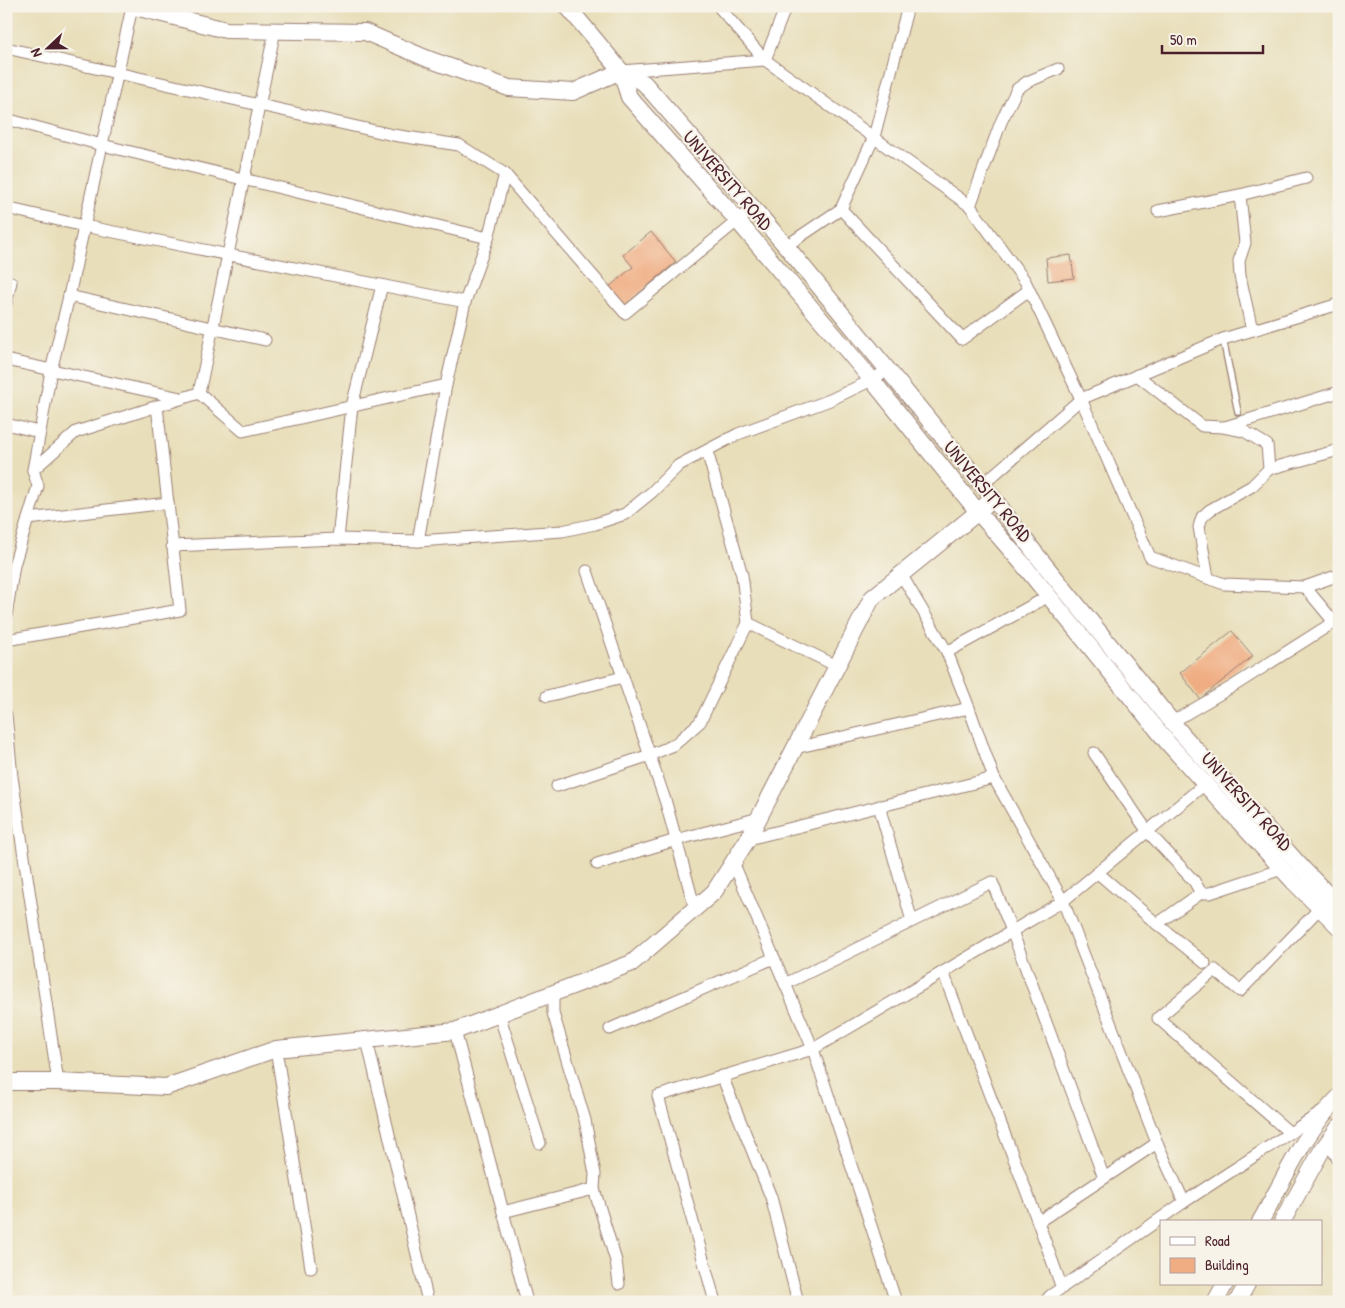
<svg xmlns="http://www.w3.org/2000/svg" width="1345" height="1308" font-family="'Patrick Hand',sans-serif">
<rect width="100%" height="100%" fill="#f7f3e8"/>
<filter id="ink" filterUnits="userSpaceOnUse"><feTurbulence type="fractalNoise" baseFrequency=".02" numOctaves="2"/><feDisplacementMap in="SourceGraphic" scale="10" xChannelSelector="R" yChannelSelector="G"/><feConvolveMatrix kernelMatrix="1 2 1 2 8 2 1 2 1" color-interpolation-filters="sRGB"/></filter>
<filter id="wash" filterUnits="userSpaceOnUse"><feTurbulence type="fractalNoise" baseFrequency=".0096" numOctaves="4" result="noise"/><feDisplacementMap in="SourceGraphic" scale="20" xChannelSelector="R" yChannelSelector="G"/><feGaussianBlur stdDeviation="1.12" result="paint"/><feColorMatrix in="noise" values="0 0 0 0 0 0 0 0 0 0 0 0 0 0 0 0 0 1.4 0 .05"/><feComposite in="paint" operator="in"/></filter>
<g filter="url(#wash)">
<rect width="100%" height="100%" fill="#e8deb9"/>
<g id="blocks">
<g fill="#f0ad83">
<path d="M651 232 676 262 624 306 609 287 633 267 623 255Z"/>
<path d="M1071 255 1074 278 1048 281 1046 258Z"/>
<path d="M1232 631 1253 656 1200 699 1180 673Z"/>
</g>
</g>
</g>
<g filter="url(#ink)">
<use href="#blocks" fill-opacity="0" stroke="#997e72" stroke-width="1"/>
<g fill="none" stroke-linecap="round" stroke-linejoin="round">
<defs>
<path id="lane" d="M1223 339 1238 412"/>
<g id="street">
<path d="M718 6 765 60 786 6"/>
<path d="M6 48 393 135 459 145 505 174"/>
<path d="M621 71 765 60 970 206 1025 281 1081 399 1223 339 1339 304"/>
<path d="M6 119 102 145 488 238 465 302"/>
<path d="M1240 195 1245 243 1239 261 1240 276 1252 330"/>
<path d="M970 206 1001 122 1017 89 1027 82 1058 69"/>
<path d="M6 208 84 226 465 302 446 385 243 431 199 393"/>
<path d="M841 209 962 339 1029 290"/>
<path d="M1158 211 1240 195 1306 178"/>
<path d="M488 238 505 174 625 313 753 208"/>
<path d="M786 246 841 209 874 137 908 6"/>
<path d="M6 281 11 282 6 303"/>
<path d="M69 296 265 340"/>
<path d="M6 360 181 398"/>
<path d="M1137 375 1202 426 1223 427 1244 431 1267 445 1269 469 1252 486 1210 510 1202 517 1199 527 1208 578"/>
<path d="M6 424 39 432"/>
<path d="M1225 427 1339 392"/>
<path d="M1269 469 1339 450"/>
<path d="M33 470 76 432 199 393 275 30"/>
<path d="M982 485 1081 399 1150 557 1224 584 1305 587 1339 628"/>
<path d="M28 519 168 503"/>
<path d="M338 539 352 406 382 285"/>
<path d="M418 541 562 531 595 524 625 514 652 492 679 465 738 434 830 400 872 380 887 370"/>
<path d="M172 546 338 539 418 541 446 385"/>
<path d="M587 571 666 803 695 909"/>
<path d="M901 574 947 652 969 708"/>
<path d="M1305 587 1339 575"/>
<path d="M6 616 14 565 38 486 33 470 51 371 69 296 132 7"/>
<path d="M748 623 837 666"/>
<path d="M6 640 180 610 157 406"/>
<path d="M947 652 1049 596"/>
<path d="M547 696 623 677"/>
<path d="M6 715 12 777 58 1082"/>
<path d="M1172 722 1235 685 1334 622"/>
<path d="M1094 753 1148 832 1194 881 1201 893"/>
<path d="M557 786 650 755 674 745 700 722 748 623 742 575 707 451"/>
<path d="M879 806 912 921"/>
<path d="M748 839 994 778 969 708 795 748"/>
<path d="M733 862 813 1049 896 1302"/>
<path d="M597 864 676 840 759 818"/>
<path d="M1098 873 1157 924 1205 963"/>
<path d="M1157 924 1201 893H1210L1282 869"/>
<path d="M943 972 1038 1222 1157 1143 1063 901 994 778"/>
<path d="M785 984 992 882 1012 931 1104 1178"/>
<path d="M553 992V1013L585 1120 595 1174 594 1189 616 1261 619 1284"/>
<path d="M499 1014 540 1143"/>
<path d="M610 1029 774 958"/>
<path d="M455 1031 527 1302"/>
<path d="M367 1040 428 1302"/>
<path d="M276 1049 311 1268"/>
<path d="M722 1076 771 1197 798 1302"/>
<path d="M1290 1133 1158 1018 1215 970 1240 991 1319 909"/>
<path d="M1328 1142 1339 1161"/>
<path d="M1157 1143 1184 1202"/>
<path d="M503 1212 594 1189"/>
<path d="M1038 1222 1062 1288"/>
<path d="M715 1302 658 1096 813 1049 1063 901 1205 784"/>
<path d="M1045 1302 1050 1296 1184 1202 1322 1112"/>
</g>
<g id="secondary">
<path d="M131 6 226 30 365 32 428 59 509 88 573 92 621 71"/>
<path d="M567 6 621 71 644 83 786 246 993 498 1035 553 1181 733 1304 870 1339 906"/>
<path d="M621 71 629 97 737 220 872 380 978 512 1022 563 1168 743 1293 881 1339 927"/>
<path d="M6 1082H58L166 1087 276 1049 455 1031 632 963 714 892 748 839 872 598 978 512 993 498"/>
<path d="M1260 1222C1284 1180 1304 1132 1339 1097"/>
<path d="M1282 1222 1322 1150 1339 1127"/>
<path d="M1215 1302 1225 1284"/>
<path d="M1237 1302 1247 1284"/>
</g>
</defs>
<use href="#lane" stroke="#997e72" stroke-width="8"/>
<use href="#street" stroke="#997e72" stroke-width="13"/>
<use href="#secondary" stroke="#997e72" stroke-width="18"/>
<use href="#lane" stroke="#fff" stroke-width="5.5"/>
<use href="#street" stroke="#fff" stroke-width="11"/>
<use href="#secondary" stroke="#fff" stroke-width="16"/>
</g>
</g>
<g text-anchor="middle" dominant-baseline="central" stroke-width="4.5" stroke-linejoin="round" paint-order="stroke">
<g font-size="19" fill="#4a1f2b" stroke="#f7f3e8">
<text transform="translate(728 180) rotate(49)">UNIVERSITY ROAD</text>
<text transform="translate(988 491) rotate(50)">UNIVERSITY ROAD</text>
<text transform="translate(1247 801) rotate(48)">UNIVERSITY ROAD</text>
</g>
</g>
<rect width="1345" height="1308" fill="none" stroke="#f7f3e8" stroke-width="25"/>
<rect x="1160" y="1220" width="162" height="65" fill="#f7f3e8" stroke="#b29e9c"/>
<rect x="1170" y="1237" width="25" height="8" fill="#ffffff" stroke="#b29e9c"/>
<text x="1205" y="1246" font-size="15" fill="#4a1f2b">Road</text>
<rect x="1170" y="1258" width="25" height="15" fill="#f0ad83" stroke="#b29e9c"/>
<text x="1205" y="1270" font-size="15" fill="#4a1f2b">Building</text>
<g transform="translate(48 48) rotate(248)" stroke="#f7f3e8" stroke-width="4" paint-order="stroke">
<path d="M0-4L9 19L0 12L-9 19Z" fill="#4a1f2b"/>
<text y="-8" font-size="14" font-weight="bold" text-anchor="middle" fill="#4a1f2b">N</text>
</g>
<path d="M1162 45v8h101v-8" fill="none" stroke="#4a1f2b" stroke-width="2.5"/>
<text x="1170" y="45" font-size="15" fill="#4a1f2b" stroke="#f7f3e8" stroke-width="4" paint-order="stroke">50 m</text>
</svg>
